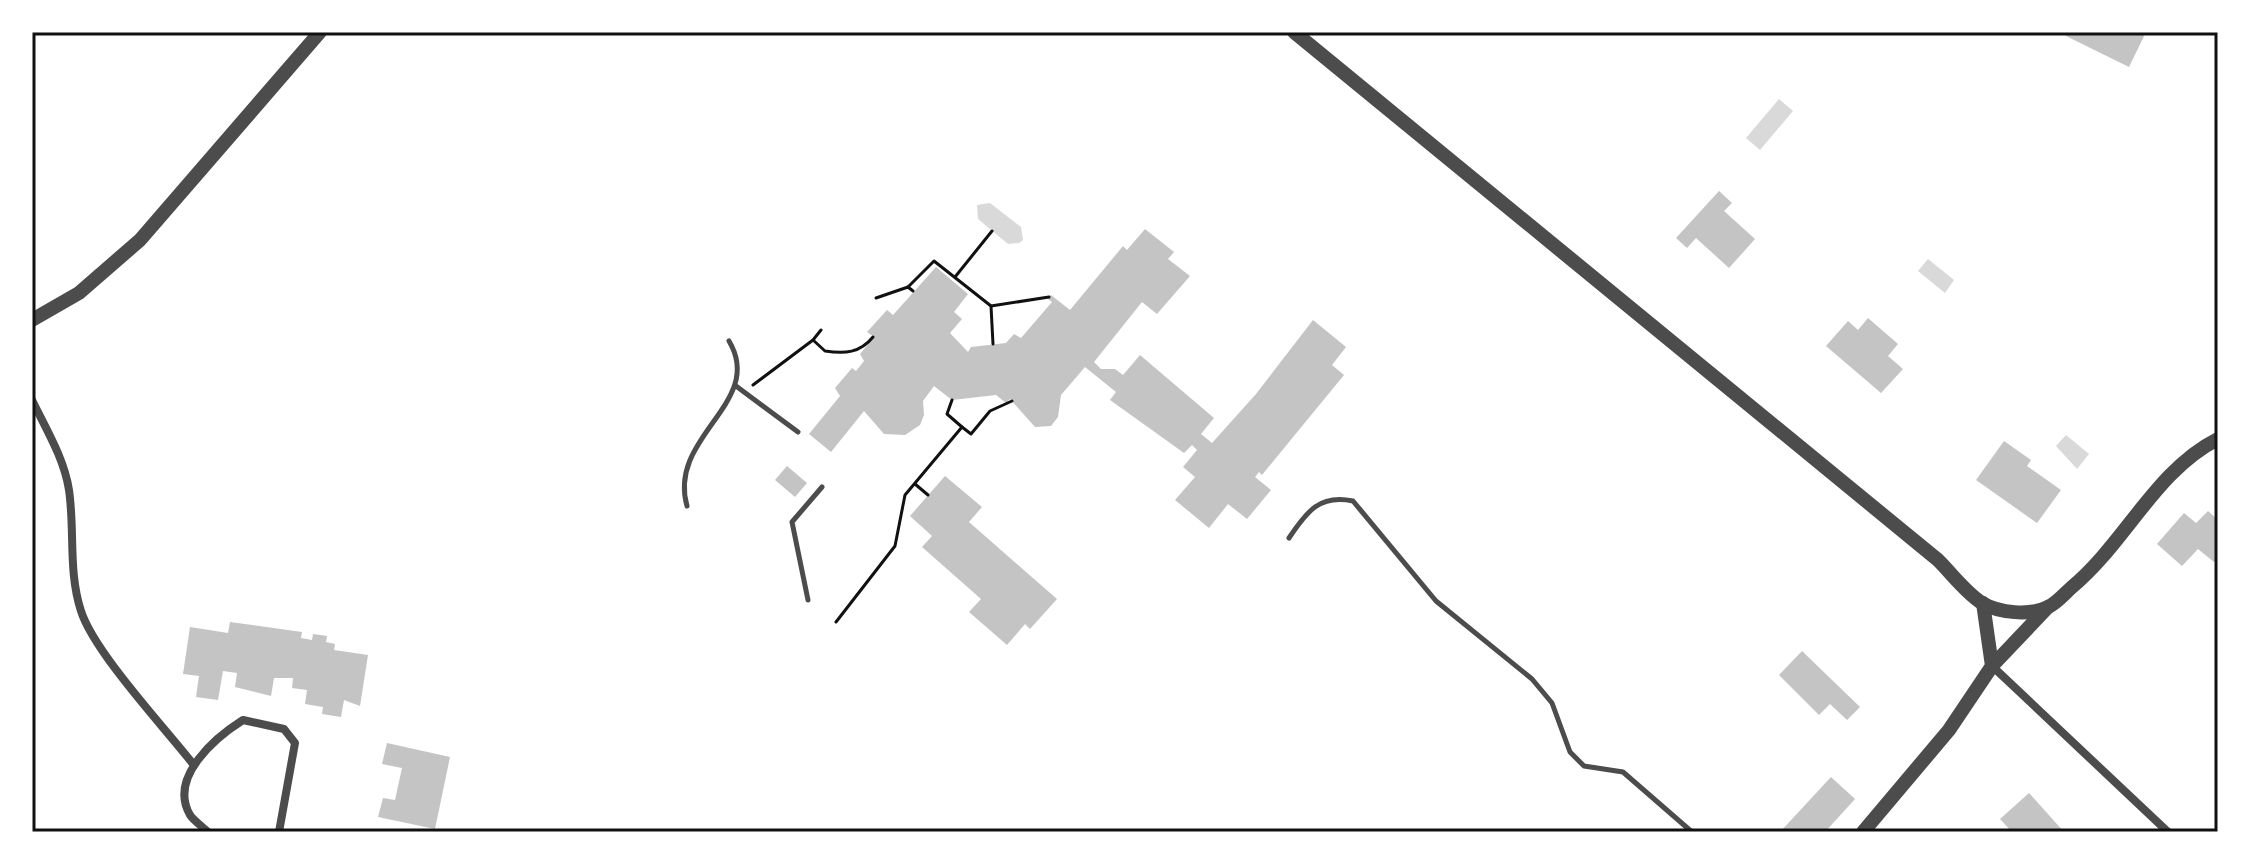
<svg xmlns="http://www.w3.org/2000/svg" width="2250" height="864" font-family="Lora,serif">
<rect width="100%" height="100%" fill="#fff"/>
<g fill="#d9d9d9">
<path d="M1779 99 1793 111 1760 150 1746 138Z"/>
<path d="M990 203 1021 227 1023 240 1019 243 1008 244 978 219 977 205Z"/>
<path d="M1928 259 1954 280 1945 293 1918 271Z"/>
<path d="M2066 435 2089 454 2077 469 2056 446Z"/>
</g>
<g fill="#c4c4c4">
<path d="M2068 32H2146L2129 67 2066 36Z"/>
<path d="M1719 191 1732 203 1724 211 1755 239 1729 268 1696 238 1687 248 1676 238Z"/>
<path d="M1145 229 1174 252 1168 259 1190 276 1157 314 1142 302 1094 362 1101 369H1115L1123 375 1140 355 1214 418 1201 434 1212 443 1256 394 1313 320 1346 347 1332 365 1344 375 1262 475 1259 472 1255 477 1271 490 1247 519 1228 504 1209 528 1175 500 1195 477 1183 467 1197 450 1192 445 1184 453 1110 400 1116 392 1085 367 1061 395 1058 417 1051 426 1035 427 1010 399 1006 403 996 395 952 400 934 386 923 401 924 415 920 425 905 435 884 434 864 411 831 452 809 434 840 396 835 388 852 368 856 371 864 361 860 354 874 337 867 332 887 310 893 315 936 267 968 294 954 312 962 319 950 333 968 352 971 347 1006 343 1014 334 1021 338 1052 302 1048 299 1051 295 1070 310 1123 246 1127 250Z"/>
<path d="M1868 318 1898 344 1888 356 1903 369 1881 393 1826 346 1848 321 1858 330Z"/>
<path d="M2004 441 2031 460 2027 466 2061 490 2037 523 1976 480Z"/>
<path d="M787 466 807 483 795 497 775 480Z"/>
<path d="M945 476 982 507 969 522 1057 599 1030 629 1025 624 1007 645 969 612 981 599 922 547 932 536 910 516Z"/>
<path d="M2208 511 2218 520V558L2214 562 2198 549 2182 566 2157 544 2184 513 2196 523Z"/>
<path d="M230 622 302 632 301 638 312 640 313 634 327 636 326 642 335 644 334 650 368 655 360 706 344 700 341 717 322 714 323 707 305 704 307 690 292 688 293 678H274L271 696 235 687 237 673 223 671 218 700 196 697 199 676 183 674 190 627 228 633Z"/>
<path d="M1802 651 1860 707 1847 720 1830 704 1819 715 1779 675Z"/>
<path d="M387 743 450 757 435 829 378 817 383 798 395 800 402 768 382 764Z"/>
<path d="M1831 777 1855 799 1825 832H1780Z"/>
<path d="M2029 793 2064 832H2012L2000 819Z"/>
</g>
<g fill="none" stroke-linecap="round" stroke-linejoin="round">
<g stroke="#111" stroke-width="3">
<path d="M955 277 992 231"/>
<path d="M908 287 934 261 991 306 993 344"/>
<path d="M876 298 908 287 913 291"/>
<path d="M991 306 1049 297"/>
<path d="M813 340 825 351C845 354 860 353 873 337"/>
<path d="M753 385 813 340 821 330"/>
<path d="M962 427 971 434 990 411 1012 401"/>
<path d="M915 484 928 495"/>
<path d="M836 622 895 546 905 495 962 427 947 414 952 400"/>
</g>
<g stroke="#4c4c4c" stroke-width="5">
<path d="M736 386 798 432"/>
<path d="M687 506C667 436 766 403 729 341"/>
<path d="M1289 538C1307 511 1320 494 1353 501L1436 601 1532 679 1552 703 1570 752 1584 766 1623 772 1692 832"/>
<path d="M808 600 792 522 822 487"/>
</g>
<g stroke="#4c4c4c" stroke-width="8">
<path d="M32 400C46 429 64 458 69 490 75 531 68 571 81 611 94 652 164 727 193 764"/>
<path d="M1992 666 2168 832"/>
<path d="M208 832C203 827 194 821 190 815 168 777 216 737 243 720L284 729 295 743 279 832"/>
</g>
<g stroke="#4c4c4c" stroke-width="14">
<path d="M1294 32 1938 560C1952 574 1966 593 1982 603 1999 613 2030 616 2048 607 2057 603 2065 593 2072 587 2125 543 2156 470 2218 439"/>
<path d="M32 320 79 293 140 240 320 32"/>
<path d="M1992 666 2048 607"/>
<path d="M1863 832 1949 730 1992 666 1983 603"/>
</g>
</g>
<rect width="2250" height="864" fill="none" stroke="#ffffff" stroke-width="68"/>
<rect x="34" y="34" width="2182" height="796" fill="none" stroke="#111" stroke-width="3"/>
</svg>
